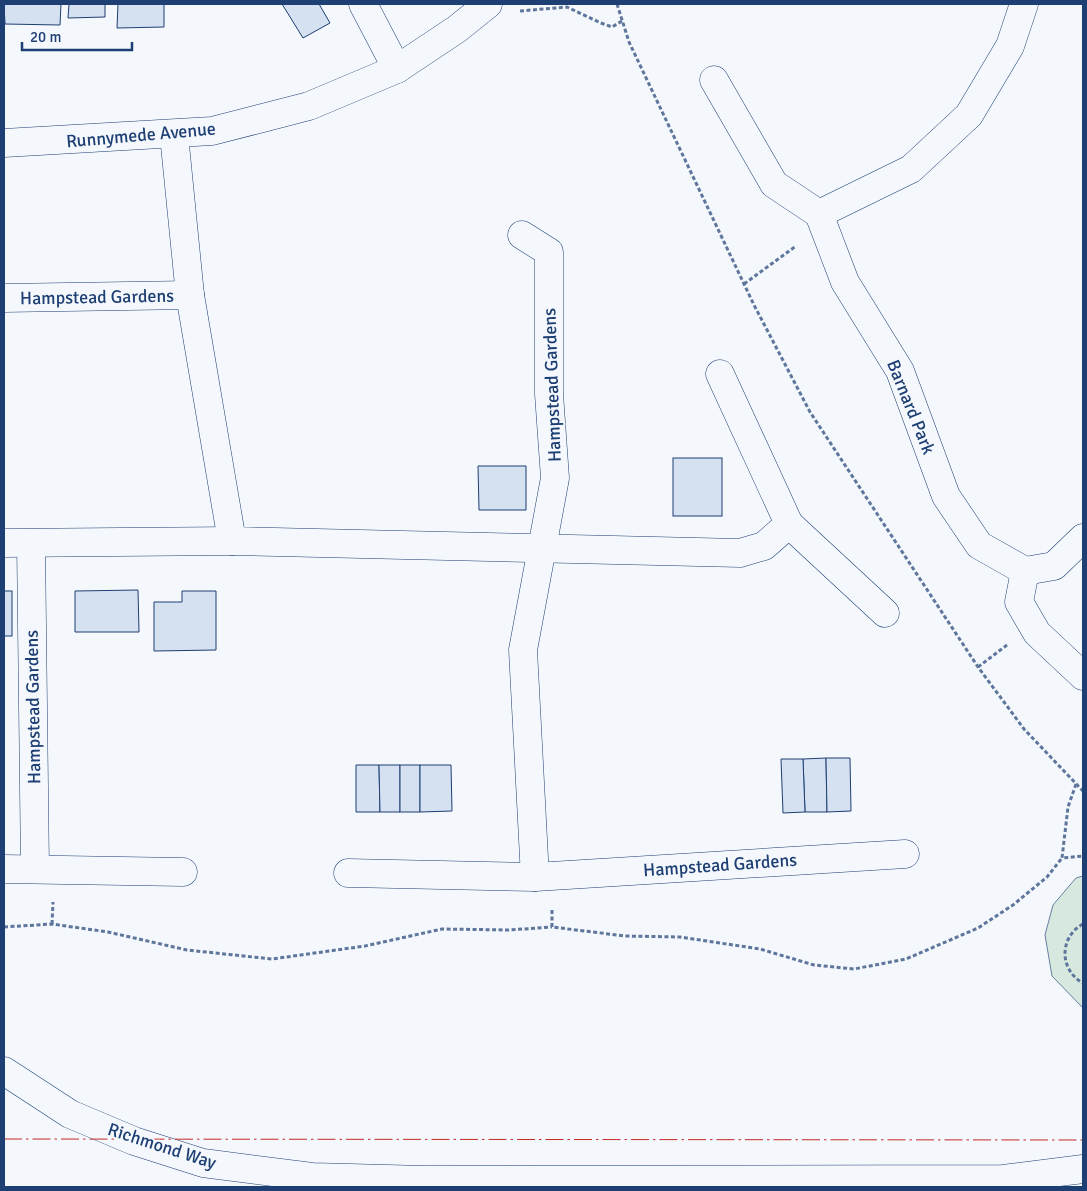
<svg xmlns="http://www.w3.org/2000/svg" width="1087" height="1191" font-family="Signika,sans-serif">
<rect width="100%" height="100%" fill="#f4f7fb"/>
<path fill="#d7e8df" stroke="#687fa3" d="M1083 876V1008L1052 976 1045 935 1053 905 1076 878Z"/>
<g fill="#d5e0f0" stroke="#1d3f73">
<path d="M4 4H61L60 25 5 24Z"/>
<path d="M69 4H105V17L68 18Z"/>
<path d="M118 4H164V27L117 28Z"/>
<path d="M282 4H319L330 23 303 38Z"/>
<rect x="673" y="458" width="49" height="58"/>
<path d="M478 466H526V510H479Z"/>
<path d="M138 590 139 632H75V591Z"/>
<rect x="4" y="591" width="8" height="45"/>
<path d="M182 591H216V650L154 651V602H182Z"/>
<path d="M826 758 827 812H805L803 759Z"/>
<path d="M826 758H850L851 811 827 812Z"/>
<path d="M781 759H803L805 812 783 813Z"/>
<path d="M356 765H379L380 812H356Z"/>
<path d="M379 765H400V812H380Z"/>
<rect x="400" y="765" width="20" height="47"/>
<path d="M420 765H451L452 811 420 812Z"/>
</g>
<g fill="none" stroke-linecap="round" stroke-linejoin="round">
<defs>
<g id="street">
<path d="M363 4 397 69"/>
<path d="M714 80 774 184 819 214 845 282 900 371 946 496 979 545 1025 571 1054 566 1083 538"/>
<path d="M174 135 190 295 232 541 740 553 764 546 789 524 720 374"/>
<path d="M4 143 212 131 309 106 397 69 457 29 488 4"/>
<path d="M819 214 911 169 969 115 1010 46 1024 4"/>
<path d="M522 235 549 252V394L555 478 523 650 535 877"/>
<path d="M4 298 190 295"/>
<path d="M789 524 885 613"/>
<path d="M4 543 232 541"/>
<path d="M31 544 35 869"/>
<path d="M1025 571 1019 602 1037 633 1083 676"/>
<path d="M4 869 183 872"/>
<path d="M348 873 535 877 905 854"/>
</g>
<path id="secondary" d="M4 1071 70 1114 134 1141 203 1163 312 1177 425 1180 1003 1179 1083 1169"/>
</defs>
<use href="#street" stroke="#1d3f73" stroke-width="29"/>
<use href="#secondary" stroke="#1d3f73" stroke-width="29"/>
<g stroke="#5e769c" stroke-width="3" stroke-dasharray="4 2.5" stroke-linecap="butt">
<path d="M617 4 629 42 754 305 810 412 978 667 1024 729 1083 791"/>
<path d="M520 11 567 7 601 23 612 27 622 21"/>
<path d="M744 284 796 246"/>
<path d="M978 667 1007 645"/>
<path d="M1076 784 1068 807 1062 858 1083 856"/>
<path d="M552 910V927L625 936 680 937 760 949 814 965 854 969 906 959 978 928 1013 905 1047 877 1062 858"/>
<path d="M52 924 53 902"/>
<path d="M1083 924C1059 937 1059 970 1083 983"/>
<path d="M4 927 52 924 108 932 187 950 272 959 365 946 442 929 509 930 552 927"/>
</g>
<use href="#street" stroke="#f4f7fb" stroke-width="28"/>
<use href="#secondary" stroke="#f4f7fb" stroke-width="28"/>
<path stroke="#c62828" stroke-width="1" stroke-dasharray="18 4 2.5 4" stroke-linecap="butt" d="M4 1139 1083 1140"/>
</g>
<g text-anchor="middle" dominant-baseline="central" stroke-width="4" stroke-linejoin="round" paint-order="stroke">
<g font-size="18" fill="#1d3f73" stroke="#f4f7fb">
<text transform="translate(141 135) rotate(-5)">Runnymede Avenue</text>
<text transform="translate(97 297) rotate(-1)">Hampstead Gardens</text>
<text transform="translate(552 385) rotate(-92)">Hampstead Gardens</text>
<text transform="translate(911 407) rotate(68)">Barnard Park</text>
<text transform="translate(33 707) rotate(-91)">Hampstead Gardens</text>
<text transform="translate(720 865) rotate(-4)">Hampstead Gardens</text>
<text transform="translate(162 1146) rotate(18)">Richmond Way</text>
</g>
</g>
<rect width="1087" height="1191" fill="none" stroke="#1d3f73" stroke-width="10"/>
<path d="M22 42v8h110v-8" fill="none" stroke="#1d3f73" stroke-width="2.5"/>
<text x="30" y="42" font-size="15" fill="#1d3f73" stroke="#f4f7fb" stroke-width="4" paint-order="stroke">20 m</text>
</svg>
